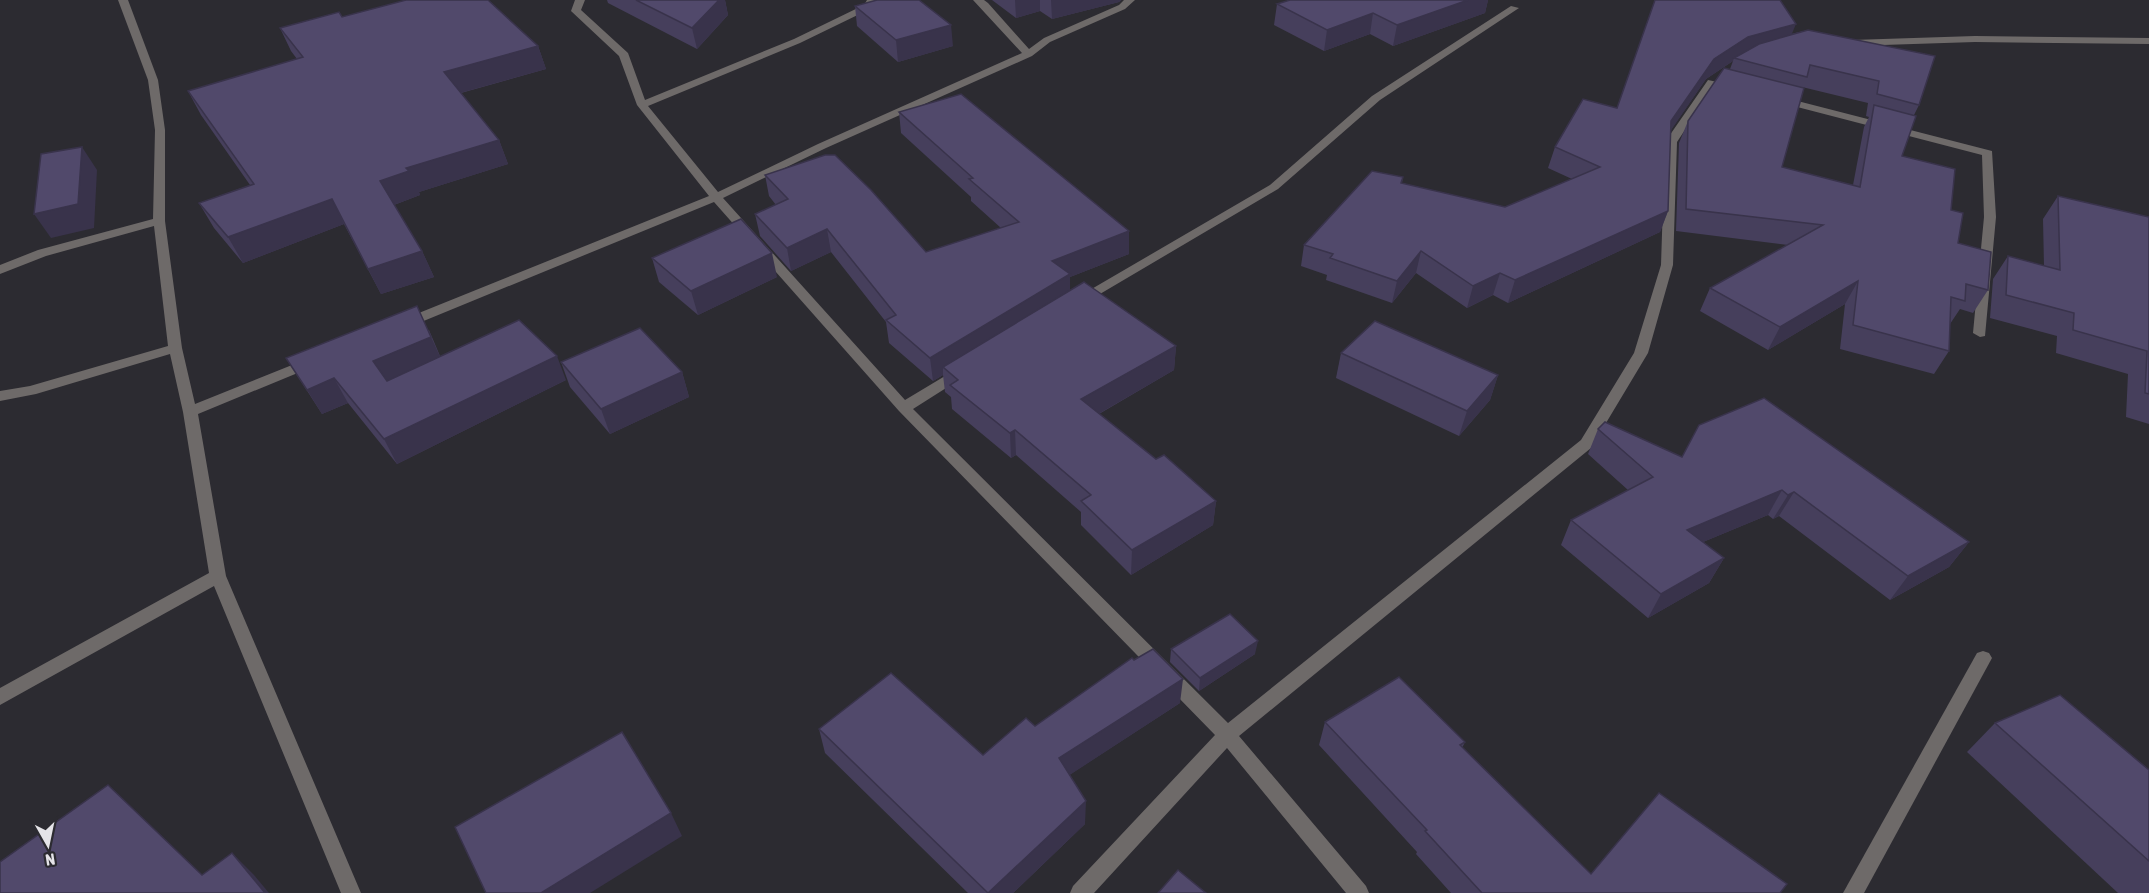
<svg xmlns="http://www.w3.org/2000/svg" width="2149" height="893" font-family="'Asap Condensed',sans-serif">
<rect width="100%" height="100%" fill="#2c2b31"/>
<g fill="none" stroke-linecap="round" stroke-linejoin="round">
<g fill="#6e6a69" fill-rule="evenodd">
<path d="M118 0H128L158 80 165 130V221L182 348 195 404 307 359 312 358 319 362 317 365 198 414 226 576 361 893H341L214 586 0 705V688L209 573 183 412 170 354 36 394 0 401V391L30 386 168 346 154 226 46 256 0 274V265L38 250 153 219 155 130 148 80Z"/>
<path d="M575 0H585L581 10 628 53 645 100 794 39 864 5 867 0H877L870 9 800 43 648 106 718 192 818 144 1022 53 973 0H984L988 3 1029 49 1044 38 1119 5 1124 0H1135L1125 9 1050 42 1032 56 826 148 723 198 905 400 955 370H965L967 373 965 376 913 409 1228 723 1581 440 1634 353 1661 265 1665 142 1708 80 1736 86V90L1714 86 1677 142 1673 265 1648 353 1591 448 1239 736 1366 886 1369 893H1346L1227 748 1094 893H1070L1073 886 1215 735 899 411 714 202 409 327H399L397 324 399 321 709 196 637 105 619 56 571 11Z"/>
<path d="M1511 6 1519 8 1380 100 1278 189 1083 304 1078 305 1071 301 1270 185 1372 96Z"/>
<path d="M1975 36 2149 38V44L1975 42 1852 46 1847 43 1852 40Z"/>
<path d="M1782 97 1992 151 1996 217 1985 336 1980 337 1973 333 1984 217 1982 155 1778 102 1777 100Z"/>
<path d="M1983 651 1989 653 1992 658 1864 893H1843L1977 653Z"/>
</g>
</g>
<g fill="#463f5c" fill-rule="evenodd">
<path d="M607 0H725L728 15 697 49 608 3Z"/>
<path d="M992 0H1121L1119 2 1052 19 1040 11 1016 18Z"/>
<path d="M1290 0H1488L1485 13 1393 46 1370 34 1324 51 1274 25 1277 4Z"/>
<path d="M855 6 953 46 898 62 857 26Z"/>
<path d="M342 17 538 46 546 69 461 93 499 140 508 164 419 192 420 195 394 205 422 251 434 277 381 294 344 224 243 263 214 228 199 203 250 185 201 115 188 91 297 59 291 51 280 28Z"/>
<path d="M1808 30 1919 105 1914 115 1902 156 1951 210 1958 243 1988 290 1973 313 1960 309 1950 324 1949 351 1934 374 1840 349 1845 304 1768 350 1700 311 1710 288 1788 245 1676 231 1679 143 1688 121 1730 69 1733 61 1706 79 1670 131 1668 211 1660 232 1508 303 1493 295 1467 308 1416 273 1392 303 1326 280 1327 275 1301 266 1304 245 1403 177 1402 183 1505 207 1572 179 1548 168 1555 147 1617 108 1791 34ZM1802 87 1868 103 1866 116 1869 117 1864 127 1853 185 1782 167Z"/>
<path d="M899 112 1129 231V254L1070 277V290L1176 346 1174 370 1099 414 1156 459 1216 501 1213 525 1131 575 1081 525V512L1016 455 1011 458 952 409 951 397 945 392 943 375 933 381 889 343 886 322 831 252 791 271 760 236 755 214 776 205 769 196 765 175 926 252 1001 228 971 201V197L901 133Z"/>
<path d="M2058 196 2149 217V424L2126 417 2128 374 2056 353 2057 336 1990 318 1993 279 2008 256 2044 266 2043 219Z"/>
<path d="M652 258 777 277 698 315 659 282Z"/>
<path d="M429 330 440 356 566 380 397 464 348 403 322 414 286 358Z"/>
<path d="M1341 353 1498 375 1490 400 1459 436 1336 378Z"/>
<path d="M561 362 682 372 689 397 610 434 570 387Z"/>
<path d="M1598 429 1682 457 1969 542 1949 567 1890 600 1779 516 1773 519 1768 515 1703 542 1724 558 1709 583 1648 618 1561 545 1571 520 1628 490 1588 454Z"/>
<path d="M1171 649 1255 654 1199 691 1170 662Z"/>
<path d="M1180 703 1069 775 1085 824 1013 893H968L825 753 819 729 983 755 1035 726Z"/>
<path d="M1325 722 1465 742 1462 748 1591 874 1780 893H1451L1416 854 1417 852 1319 745Z"/>
<path d="M1995 723 2149 770V893H2118L1967 752Z"/>
</g>
<g fill="#39334b">
<path d="M719 0H725L728 15 697 49 692 28Z"/>
<path d="M1015 0H1040V11L1016 18Z"/>
<path d="M1051 0H1121L1119 2 1052 19Z"/>
<path d="M1467 0H1488L1485 13 1393 46 1397 25Z"/>
<path d="M1373 13 1370 34 1324 51 1327 30Z"/>
<path d="M1796 24 1788 43 1734 58 1733 61 1706 79 1663 142 1671 121 1714 59 1748 37Z"/>
<path d="M951 25 953 46 898 62 896 40Z"/>
<path d="M538 46 546 69 453 95 444 72Z"/>
<path d="M499 140 508 164 419 192 420 195 391 206 380 181 406 168Z"/>
<path d="M82 147 97 170 94 228 51 238 34 214Z"/>
<path d="M332 199 344 224 243 263 228 237Z"/>
<path d="M1668 211 1660 232 1508 303 1515 280Z"/>
<path d="M827 229 831 252 791 271 787 248Z"/>
<path d="M1129 231V254L1070 277V296L943 367V375L933 381 930 358 1052 261Z"/>
<path d="M422 251 434 277 381 294 368 269Z"/>
<path d="M1421 251 1416 273 1392 303 1397 281Z"/>
<path d="M772 253 777 277 698 315 691 291Z"/>
<path d="M1500 273 1493 295 1467 308 1473 286Z"/>
<path d="M1858 281 1845 304 1768 350 1780 327Z"/>
<path d="M417 306 442 361 386 386 373 361Z"/>
<path d="M1176 346 1174 370 1081 424V399Z"/>
<path d="M557 356 566 380 397 464 384 439Z"/>
<path d="M682 372 689 397 610 434 601 409Z"/>
<path d="M1498 375 1490 400 1459 436 1467 411Z"/>
<path d="M334 378 348 403 322 414 307 390Z"/>
<path d="M1015 430 1016 455 1011 458 1010 433Z"/>
<path d="M1782 490 1768 515 1674 554 1687 530Z"/>
<path d="M1794 492 1779 516 1773 519 1788 495Z"/>
<path d="M1216 501 1213 525 1131 575 1132 550Z"/>
<path d="M1969 542 1949 567 1890 600 1908 576Z"/>
<path d="M1724 558 1709 583 1648 618 1661 594Z"/>
<path d="M1258 641 1255 654 1199 691 1200 678Z"/>
<path d="M1183 679 1180 703 1059 782V758Z"/>
<path d="M1086 801 1085 824 1013 893H988Z"/>
<path d="M671 813 682 836 590 893H541Z"/>
<path d="M232 853 254 875 269 893H265Z"/>
</g>
<g fill="#51496b" stroke="#39334b" stroke-width="1.5">
<path d="M406 0H488L538 46 444 72 499 140 406 168 409 171 380 181 422 251 368 269 332 199 228 237 199 203 254 184 188 91 303 57 280 28 339 12 342 17Z"/>
<path d="M636 0H719L692 28Z"/>
<path d="M877 0H919L951 25 896 40 855 6Z"/>
<path d="M1290 0H1468L1397 25 1373 13 1327 30 1277 4Z"/>
<path d="M1655 0H1780L1796 24 1748 37 1714 59 1671 121 1668 211 1515 280 1500 273 1473 286 1421 251 1397 281 1330 258 1333 254 1304 245 1372 171 1403 177 1401 183 1505 207 1600 167 1555 147 1583 99 1617 108Z"/>
<path d="M1808 30 1935 56 1919 105 1877 94 1879 81 1810 65 1807 77 1734 58 1759 44Z"/>
<path d="M1724 68 1804 88 1782 167 1860 187 1874 105 1916 116 1902 156 1955 169 1951 210 1963 213 1958 243 1991 252 1988 290 1966 284 1965 301 1951 297 1949 351 1853 325 1858 281 1780 327 1710 288 1823 225 1686 209 1688 121Z"/>
<path d="M961 94 1129 231 1052 261 1070 274 930 358 886 320 896 315 827 229 787 248 755 214 788 199 765 175 825 155H835L871 190 926 252 1019 222 969 179 973 178 899 112Z"/>
<path d="M82 147 78 204 34 214 41 154Z"/>
<path d="M2058 196 2149 217V394L2145 393 2147 351 2073 330 2074 313 2006 295 2008 256 2060 270Z"/>
<path d="M741 219 772 253 691 291 652 258Z"/>
<path d="M1084 282 1176 346 1081 399 1156 459 1164 455 1216 501 1132 550 1081 501 1091 495 1015 430 1010 433 950 385 958 380 943 367Z"/>
<path d="M417 306 431 337 373 361 387 381 519 320 557 356 384 439 334 378 307 390 286 358Z"/>
<path d="M1375 321 1498 375 1467 411 1341 353Z"/>
<path d="M640 328 682 372 601 409 561 362Z"/>
<path d="M1764 398 1969 542 1908 576 1794 492 1788 495 1782 490 1687 530 1724 558 1661 594 1571 520 1653 477 1598 429 1605 422 1682 457 1699 425Z"/>
<path d="M1230 614 1258 641 1200 678 1171 649Z"/>
<path d="M1153 649 1183 679 1059 758 1086 801 988 893 819 729 891 673 983 755 1026 718 1035 726 1132 658 1134 660Z"/>
<path d="M1399 677 1465 742 1460 745 1591 874 1659 793 1787 884 1780 893H1482L1425 831 1427 830 1325 722Z"/>
<path d="M2060 695 2149 770V861L1995 723Z"/>
<path d="M622 732 671 813 541 893H486L455 827Z"/>
<path d="M108 785 202 875 232 853 265 893H0V862Z"/>
<path d="M1178 870 1206 893H1158Z"/>
</g>
<g transform="translate(48 845) rotate(171)" stroke="#2c2b31" stroke-width="4.5" paint-order="stroke">
<path d="M0-4.5L10 22L0 15L-10 22Z" fill="#e5e4e8"/>
<text y="-9" font-size="16" font-weight="bold" text-anchor="middle" fill="#e5e4e8">N</text>
</g>
</svg>
